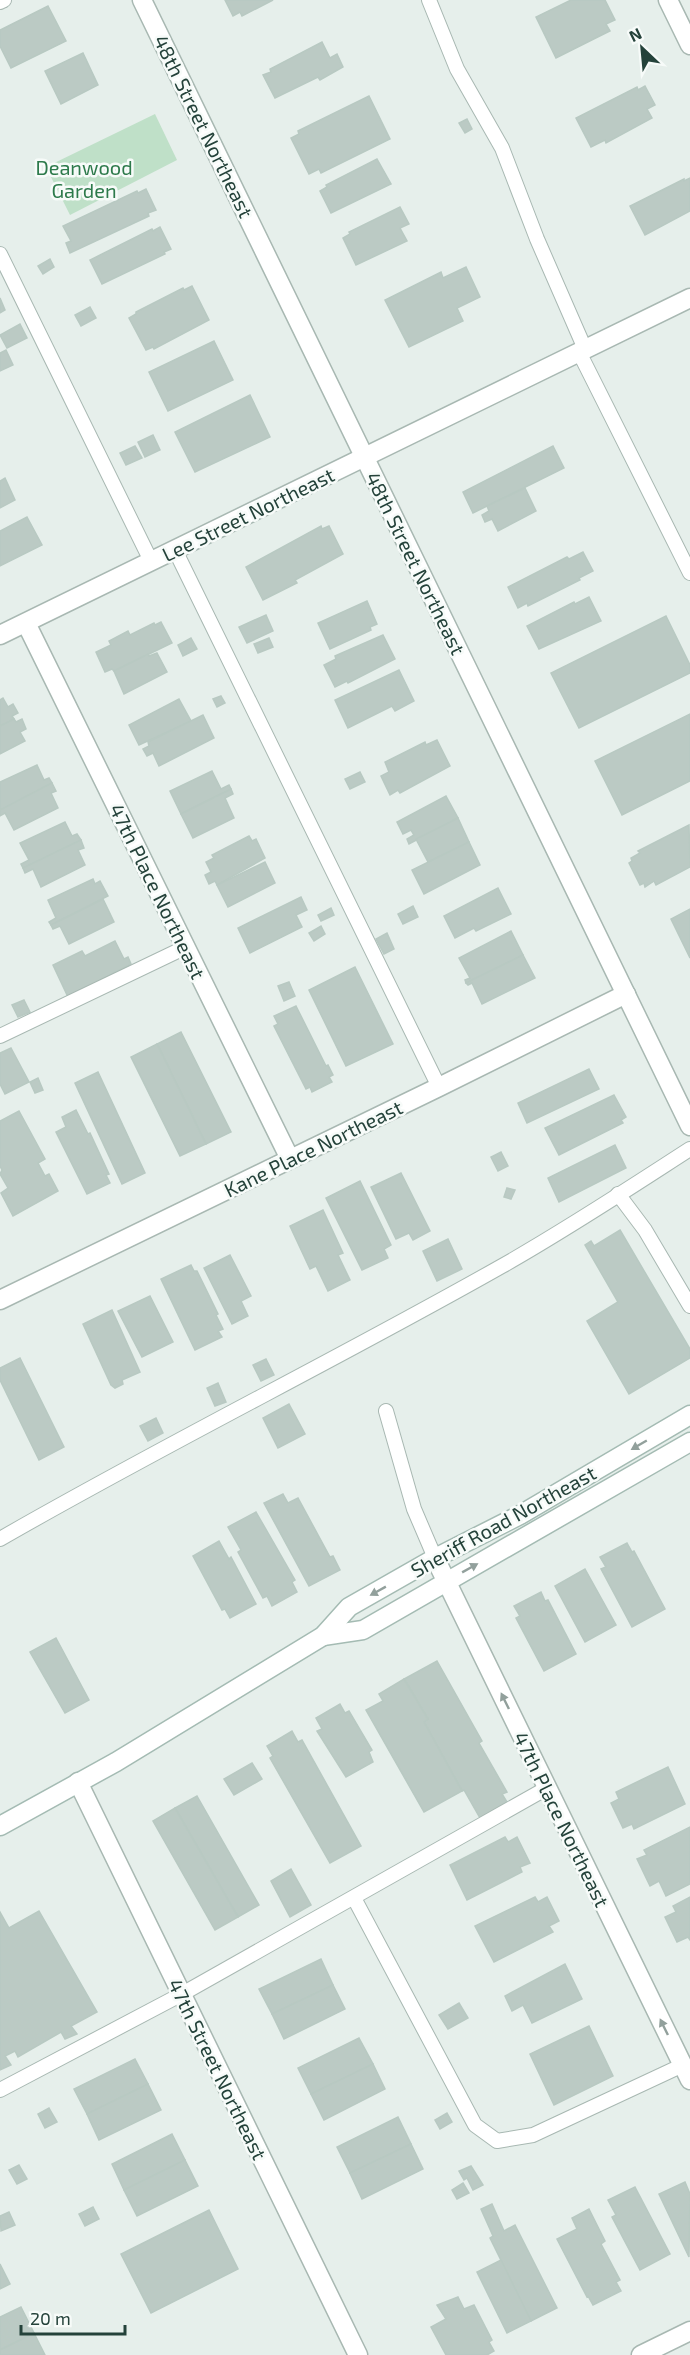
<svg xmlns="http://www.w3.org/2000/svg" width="690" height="2355" font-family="'Exo 2',sans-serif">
<rect width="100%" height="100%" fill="#e6efeb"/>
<path fill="#bfe0c8" d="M155 114 177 160 70 215 46 167Z"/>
<g fill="#bbcac4" stroke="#b8c9c2" stroke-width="1.5">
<path d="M225 0H273L242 16 240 12 233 16Z"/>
<path d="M571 0H605L615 20 606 24 610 31 556 58 536 17Z"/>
<path d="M48 6 66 41 11 68 0 46V30Z"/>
<path d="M322 42 330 58 337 54 343 67 320 80 318 77 275 98 263 75 271 72 270 69Z"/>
<path d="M83 53 98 85 61 104 45 71Z"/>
<path d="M645 86 655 105 647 109 652 118 606 143 605 140 591 147 576 118 637 87 638 90Z"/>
<path d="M369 96 390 139 321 173 319 169 309 174 291 138 299 134 298 131Z"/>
<path d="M467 119 472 129 465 133 459 123Z"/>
<path d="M377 159 391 184 331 213 320 191 327 187 326 185Z"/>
<path d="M690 178V211L645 235 630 206 684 179V181Z"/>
<path d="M146 189 156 210 148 213 149 216 70 253 66 243 71 241 63 226 137 191 138 193Z"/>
<path d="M400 207 409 224 400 228 407 241 356 265 343 238 350 234 349 232Z"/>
<path d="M160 227 171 249 164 252 165 254 102 284 90 260 152 229 153 231Z"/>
<path d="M50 259 54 267 43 274 38 266Z"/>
<path d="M466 267 480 297 457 308 463 321 409 347 385 300 441 272 443 278Z"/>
<path d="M192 286 209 320 154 349 153 347 146 350 129 318 136 314V312L183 288 184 290Z"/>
<path d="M0 298 5 310 0 313Z"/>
<path d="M90 307 96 318 81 326 75 315Z"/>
<path d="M20 324 27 338 7 348 0 335Z"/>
<path d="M214 341 233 380 168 411 149 372Z"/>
<path d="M6 350 13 365 0 371V353Z"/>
<path d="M250 395 270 437 195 472 175 432Z"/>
<path d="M153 435 160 450 145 457 138 442Z"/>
<path d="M135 446 142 458 126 465 120 453Z"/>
<path d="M553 446 564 468 473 513 463 492Z"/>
<path d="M5 478 15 500 0 508V481Z"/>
<path d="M525 488 536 511 498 531 492 519 485 522 482 515 489 511 487 506Z"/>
<path d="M27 517 42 545 0 566V531Z"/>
<path d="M321 526 322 529 329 526 343 554 295 580 297 583 263 600 246 567Z"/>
<path d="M583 552 593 571 579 578 580 580 528 606 527 603 518 608 508 587 567 557 569 559Z"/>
<path d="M589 597 601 621 539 649 527 626 574 602 575 604Z"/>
<path d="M367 601 377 624 370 627 371 630 330 649 318 623Z"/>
<path d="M266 615 273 631 247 643 239 627Z"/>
<path d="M666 616 690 665V673L579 728 551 673Z"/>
<path d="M161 622 172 643 114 671 112 669 105 672 96 652 111 645 109 641 128 631 130 635 154 623 155 625Z"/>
<path d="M383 635 395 659 348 683 347 681 335 687 324 665 336 659 335 656Z"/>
<path d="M191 638 197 649 183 656 178 645Z"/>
<path d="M269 638 273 647 258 653 254 644Z"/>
<path d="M157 653 167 672 124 694 114 671 148 654 149 656Z"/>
<path d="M399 670 414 701 395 711 392 706 348 728 335 700Z"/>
<path d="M221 696 225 703 217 707 213 699Z"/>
<path d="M3 698 8 707 13 704 18 713 12 716 14 719 0 726V700Z"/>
<path d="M179 699 191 721 139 745 129 725Z"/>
<path d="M690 714V781L622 815 595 761Z"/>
<path d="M203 715 214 738 159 766 153 753 147 756 143 749 149 746 148 742Z"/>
<path d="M14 719 16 722 22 719 26 729 20 732 25 741 0 754V726Z"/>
<path d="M437 740 450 766 400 793 398 790 390 795 381 776 389 772 385 762 425 742 426 745Z"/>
<path d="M37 765 44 780 49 778 52 783 0 810V782Z"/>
<path d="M212 771 221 789 229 785 231 789 181 814 170 791Z"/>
<path d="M360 772 365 782 350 789 345 779Z"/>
<path d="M52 783 56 791 51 793 58 808 14 830 5 813 0 816V810Z"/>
<path d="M231 789 233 794 225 798 234 818 193 838 181 814Z"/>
<path d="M446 796 458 818 409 844 407 839 414 835 411 830 403 834 397 822Z"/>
<path d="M458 818 469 842 428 862 416 839Z"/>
<path d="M65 822 72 836 77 834 81 840 23 868 21 864 29 860 20 843Z"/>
<path d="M689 825 690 867 656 885 654 881 645 887 644 883 640 885 629 863 632 861 631 858 640 853 638 851Z"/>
<path d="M249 836 252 841 256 839 265 858 217 885 215 881 209 884 205 875 211 872 206 862 214 858 212 855Z"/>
<path d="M81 840 84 848 78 850 85 865 41 887 33 869 25 873 23 868Z"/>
<path d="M469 842 480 865 424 894 412 870Z"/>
<path d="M265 862 275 883 228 907 217 885Z"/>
<path d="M93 879 95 884 100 881 108 896 51 925 49 922 56 918 48 900Z"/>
<path d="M498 888 511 914 476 931 474 928 455 938 444 916Z"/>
<path d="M301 897 307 910 296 915 302 927 250 953 238 928Z"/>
<path d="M103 899 114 922 69 944 60 926 53 929 51 925Z"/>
<path d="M413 906 418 917 403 924 398 914Z"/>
<path d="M331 908 334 915 321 921 318 915Z"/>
<path d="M690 909V958L671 919Z"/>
<path d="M321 926 325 934 314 941 309 933Z"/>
<path d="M511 931 523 955 466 983 465 980 470 978 459 958Z"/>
<path d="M387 933 394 949 384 954 376 939Z"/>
<path d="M115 941 124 959 128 957 131 964 68 997 53 965 82 951 85 956Z"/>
<path d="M523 955 535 978 482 1004 472 983 468 985 466 983Z"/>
<path d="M355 967 393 1044 346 1066 309 990Z"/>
<path d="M289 982 295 996 284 1001 278 986Z"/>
<path d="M24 1000 30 1012 18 1017 12 1005Z"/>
<path d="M296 1006 326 1066 328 1065 333 1075 329 1077 332 1082 312 1092 310 1087 306 1089 274 1026 278 1024 274 1016Z"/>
<path d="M181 1032 231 1132 206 1144 157 1044Z"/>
<path d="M157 1044 206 1144 180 1156 131 1057Z"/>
<path d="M11 1048 29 1082 5 1094 0 1084V1053Z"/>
<path d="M589 1069 599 1089 527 1123 518 1103Z"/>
<path d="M98 1072 145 1173 122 1184 75 1083Z"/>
<path d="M38 1078 43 1090 35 1093 30 1082Z"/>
<path d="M614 1095 626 1117 621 1120 623 1123 559 1155 545 1128Z"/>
<path d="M76 1110 88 1134 90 1133 109 1174 106 1175 110 1183 87 1194 56 1132 66 1127 62 1117Z"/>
<path d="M19 1111 45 1159 38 1163 45 1176 49 1174 58 1191 13 1216 1 1193 8 1188 0 1174 2 1170 0 1166V1121Z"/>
<path d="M615 1145 626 1168 559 1202 548 1178Z"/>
<path d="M501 1152 508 1166 498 1171 491 1157Z"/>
<path d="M401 1173 430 1231 413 1240 409 1233 396 1239 371 1187Z"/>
<path d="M360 1181 391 1245 384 1249 388 1258 362 1270 326 1198Z"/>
<path d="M507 1188 515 1190 511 1199 504 1197Z"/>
<path d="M323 1210 343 1253 338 1255 350 1280 328 1291 316 1266 310 1269 290 1226Z"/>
<path d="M620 1230 690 1349V1358L629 1394 587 1321 618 1302 585 1245 591 1241 594 1246Z"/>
<path d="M448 1239 462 1269 437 1281 423 1251Z"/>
<path d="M230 1255 251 1296 241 1301 248 1316 232 1324 204 1268Z"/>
<path d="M191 1265 194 1271H197L218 1314 216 1315 223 1329 218 1331 222 1337 195 1350 161 1279Z"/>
<path d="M150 1296 173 1342 142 1357 118 1311Z"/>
<path d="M112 1310 140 1372 122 1380 123 1384 115 1388 111 1385 83 1324Z"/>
<path d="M20 1358 64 1447 39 1460 0 1380V1368Z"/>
<path d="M266 1359 274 1375 261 1381 253 1365Z"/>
<path d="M218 1383 226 1402 215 1406 207 1388Z"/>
<path d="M289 1404 305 1434 278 1448 263 1418Z"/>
<path d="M156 1418 163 1433 148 1441 140 1426Z"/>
<path d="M283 1494 288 1503 298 1498 330 1557 333 1556 340 1570 309 1586 264 1503Z"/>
<path d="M256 1512 295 1580 292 1582 297 1592 272 1606 267 1596 263 1598 238 1552 241 1550 228 1527Z"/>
<path d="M219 1541 229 1559 231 1557 256 1604 230 1618 225 1609 222 1610 193 1556Z"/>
<path d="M627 1543 632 1552 634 1551 665 1609 632 1627 601 1569 606 1567 600 1557Z"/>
<path d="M585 1569 616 1625 585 1642 555 1586Z"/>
<path d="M541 1592 545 1601 548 1600 576 1654 544 1671 516 1618 520 1616 514 1606Z"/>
<path d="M56 1638 89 1700 65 1713 30 1652Z"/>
<path d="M437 1661 482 1741 479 1743 507 1792 502 1794 507 1802 480 1818 464 1790 462 1791 424 1722 428 1719 404 1679Z"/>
<path d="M404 1679 428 1719 424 1722 462 1791 424 1812 366 1710 383 1701 379 1694Z"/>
<path d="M340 1704 345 1713 349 1711 372 1750 369 1752 373 1762 346 1777 317 1731 322 1729 316 1718Z"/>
<path d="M292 1731 298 1742 302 1740 361 1846 330 1863 270 1758 273 1756 267 1746Z"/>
<path d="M252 1763 262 1779 234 1795 224 1779Z"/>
<path d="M668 1767 685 1804 634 1829 632 1824 623 1828 611 1803 619 1799 616 1792Z"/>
<path d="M197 1796 259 1905 238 1917 175 1808Z"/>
<path d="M175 1808 238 1917 215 1930 153 1821Z"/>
<path d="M690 1827V1884L666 1896 659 1881 650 1886 637 1859 647 1855 644 1850Z"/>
<path d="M505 1837 508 1842 517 1837 530 1863 520 1867 522 1872 467 1900 450 1865Z"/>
<path d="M291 1869 311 1905 290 1917 271 1881Z"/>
<path d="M535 1897 538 1902 547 1897 559 1921 549 1926 553 1932 494 1962 475 1926Z"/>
<path d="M690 1897V1940L688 1937 677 1942 665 1917 676 1912 673 1906Z"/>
<path d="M39 1911 97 2012 71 2026 77 2034 65 2039 61 2032 18 2057 15 2051 5 2056 11 2065 0 2070V1912L9 1928Z"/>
<path d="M321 1959 333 1985 272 2014 259 1989Z"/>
<path d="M565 1964 582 1999 532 2023 523 2005 512 2011 505 1996Z"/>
<path d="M333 1985 345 2009 284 2039 272 2014Z"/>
<path d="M459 2003 468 2018 448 2029 439 2015Z"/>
<path d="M589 2026 613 2076 554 2105 530 2054Z"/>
<path d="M359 2038 373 2064 311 2094 298 2068Z"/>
<path d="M135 2059 148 2084 87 2114 74 2089Z"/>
<path d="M373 2064 385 2089 324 2120 311 2094Z"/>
<path d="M148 2084 161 2110 99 2140 87 2114Z"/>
<path d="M49 2108 57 2122 45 2128 38 2114Z"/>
<path d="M447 2113 452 2122 440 2129 435 2120Z"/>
<path d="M398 2117 411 2144 350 2173 337 2147Z"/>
<path d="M172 2134 185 2160 124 2190 112 2164Z"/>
<path d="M411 2144 423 2169 362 2199 350 2173Z"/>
<path d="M185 2160 198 2186 137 2216 124 2190Z"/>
<path d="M19 2165 27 2179 17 2184 9 2170Z"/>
<path d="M471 2166 483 2185 473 2190 467 2178 464 2180 459 2171Z"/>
<path d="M685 2182 690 2194 689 2257 659 2194Z"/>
<path d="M463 2183 469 2193 457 2199 452 2190Z"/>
<path d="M635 2187 670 2254 640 2270 612 2217 616 2215 608 2200Z"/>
<path d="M492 2204 504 2231 515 2225 557 2308 531 2321 490 2238 493 2236 481 2209Z"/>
<path d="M93 2207 99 2219 85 2226 79 2214Z"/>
<path d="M589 2209 605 2241 601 2244 620 2280 616 2282 621 2291 593 2305 588 2296 587 2297 557 2239 577 2229 572 2218Z"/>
<path d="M209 2210 238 2269 151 2313 121 2254Z"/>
<path d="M9 2212 15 2225 1 2231 0 2216Z"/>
<path d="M501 2260 531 2321 507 2333 477 2272Z"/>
<path d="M0 2264 10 2284 0 2289Z"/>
<path d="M458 2297 464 2309 474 2305 492 2340 489 2342 494 2351 487 2355H446L431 2327 446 2319 437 2305Z"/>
<path d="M21 2307 34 2333 0 2350V2317Z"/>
<path d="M34 2333 45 2355H0V2350Z"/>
</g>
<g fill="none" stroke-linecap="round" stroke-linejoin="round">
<defs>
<g id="service">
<path d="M429 0 457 69 502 148 537 239 585 349"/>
<path d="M0 2 4 0"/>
<path d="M0 254 151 561"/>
<path d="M579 352 690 573"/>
<path d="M175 550 439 1087"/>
<path d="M0 1036 186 947"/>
<path d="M618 1194 645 1230 690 1306"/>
<path d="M386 1411 414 1509 435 1558"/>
<path d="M0 1539C165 1444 336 1360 502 1266 566 1230 628 1189 690 1149"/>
<path d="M354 1898 475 2125 497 2141 533 2135 683 2065"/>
<path d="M0 2090 182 1994 547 1788"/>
</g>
<g id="minor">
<path d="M142 0 690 1126"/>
<path d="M668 0 690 45"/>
<path d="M26 623 290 1159"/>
<path d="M0 635 690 298"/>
<path d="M0 1300 439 1087 626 994"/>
<path d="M435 1558 690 2080"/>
<path d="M78 1782 358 2355"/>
<path d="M641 2355 690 2331"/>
</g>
<g id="secondary">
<path d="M323 1636 363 1630 690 1442"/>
<path d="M0 1826 116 1762 323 1636 349 1607 435 1558 520 1515 690 1415"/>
</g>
</defs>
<use href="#service" stroke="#a8b8b2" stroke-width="16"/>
<use href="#minor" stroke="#a8b8b2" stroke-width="21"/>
<use href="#secondary" stroke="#a4bbb3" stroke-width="21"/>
<use href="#service" stroke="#fff" stroke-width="14"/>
<use href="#minor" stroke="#fff" stroke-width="18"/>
<use href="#secondary" stroke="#fff" stroke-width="18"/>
</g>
<defs><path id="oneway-solid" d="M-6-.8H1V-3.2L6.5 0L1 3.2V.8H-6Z" transform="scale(1.5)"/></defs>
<g fill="#92a09c">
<use href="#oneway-solid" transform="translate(639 1445) rotate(150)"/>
<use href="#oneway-solid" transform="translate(470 1568) rotate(-29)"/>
<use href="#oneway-solid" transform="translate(378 1591) rotate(151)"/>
<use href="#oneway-solid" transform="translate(505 1701) rotate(-116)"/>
<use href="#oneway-solid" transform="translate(664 2027) rotate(-116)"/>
</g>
<g text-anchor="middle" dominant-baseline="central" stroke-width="5" stroke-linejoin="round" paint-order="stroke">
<g font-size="20" fill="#24423a" stroke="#f7fbf9">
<text transform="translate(204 126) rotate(64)">48th Street Northeast</text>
<text transform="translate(248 514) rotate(-26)">Lee Street Northeast</text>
<text transform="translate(416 563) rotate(64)">48th Street Northeast</text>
<text transform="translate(158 891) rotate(64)">47th Place Northeast</text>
<text transform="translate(313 1148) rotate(-26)">Kane Place Northeast</text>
<text transform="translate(503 1521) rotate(-29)">Sheriff Road Northeast</text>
<text transform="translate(562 1819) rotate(64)">47th Place Northeast</text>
<text transform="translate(218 2069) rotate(64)">47th Street Northeast</text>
</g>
<g font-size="20" fill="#2d7a4b" stroke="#f7fbf9">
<text x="84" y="167">Deanwood<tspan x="84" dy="23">Garden</tspan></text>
</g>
</g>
<g transform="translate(642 48) rotate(334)" stroke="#f7fbf9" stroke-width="4.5" paint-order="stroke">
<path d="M0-4.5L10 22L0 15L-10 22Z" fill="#24423a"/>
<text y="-9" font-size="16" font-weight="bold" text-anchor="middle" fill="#24423a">N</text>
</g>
<path d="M21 2325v9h104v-9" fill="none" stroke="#24423a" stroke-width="3"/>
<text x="30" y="2325" font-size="18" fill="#24423a" stroke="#f7fbf9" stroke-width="4.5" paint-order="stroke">20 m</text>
</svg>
